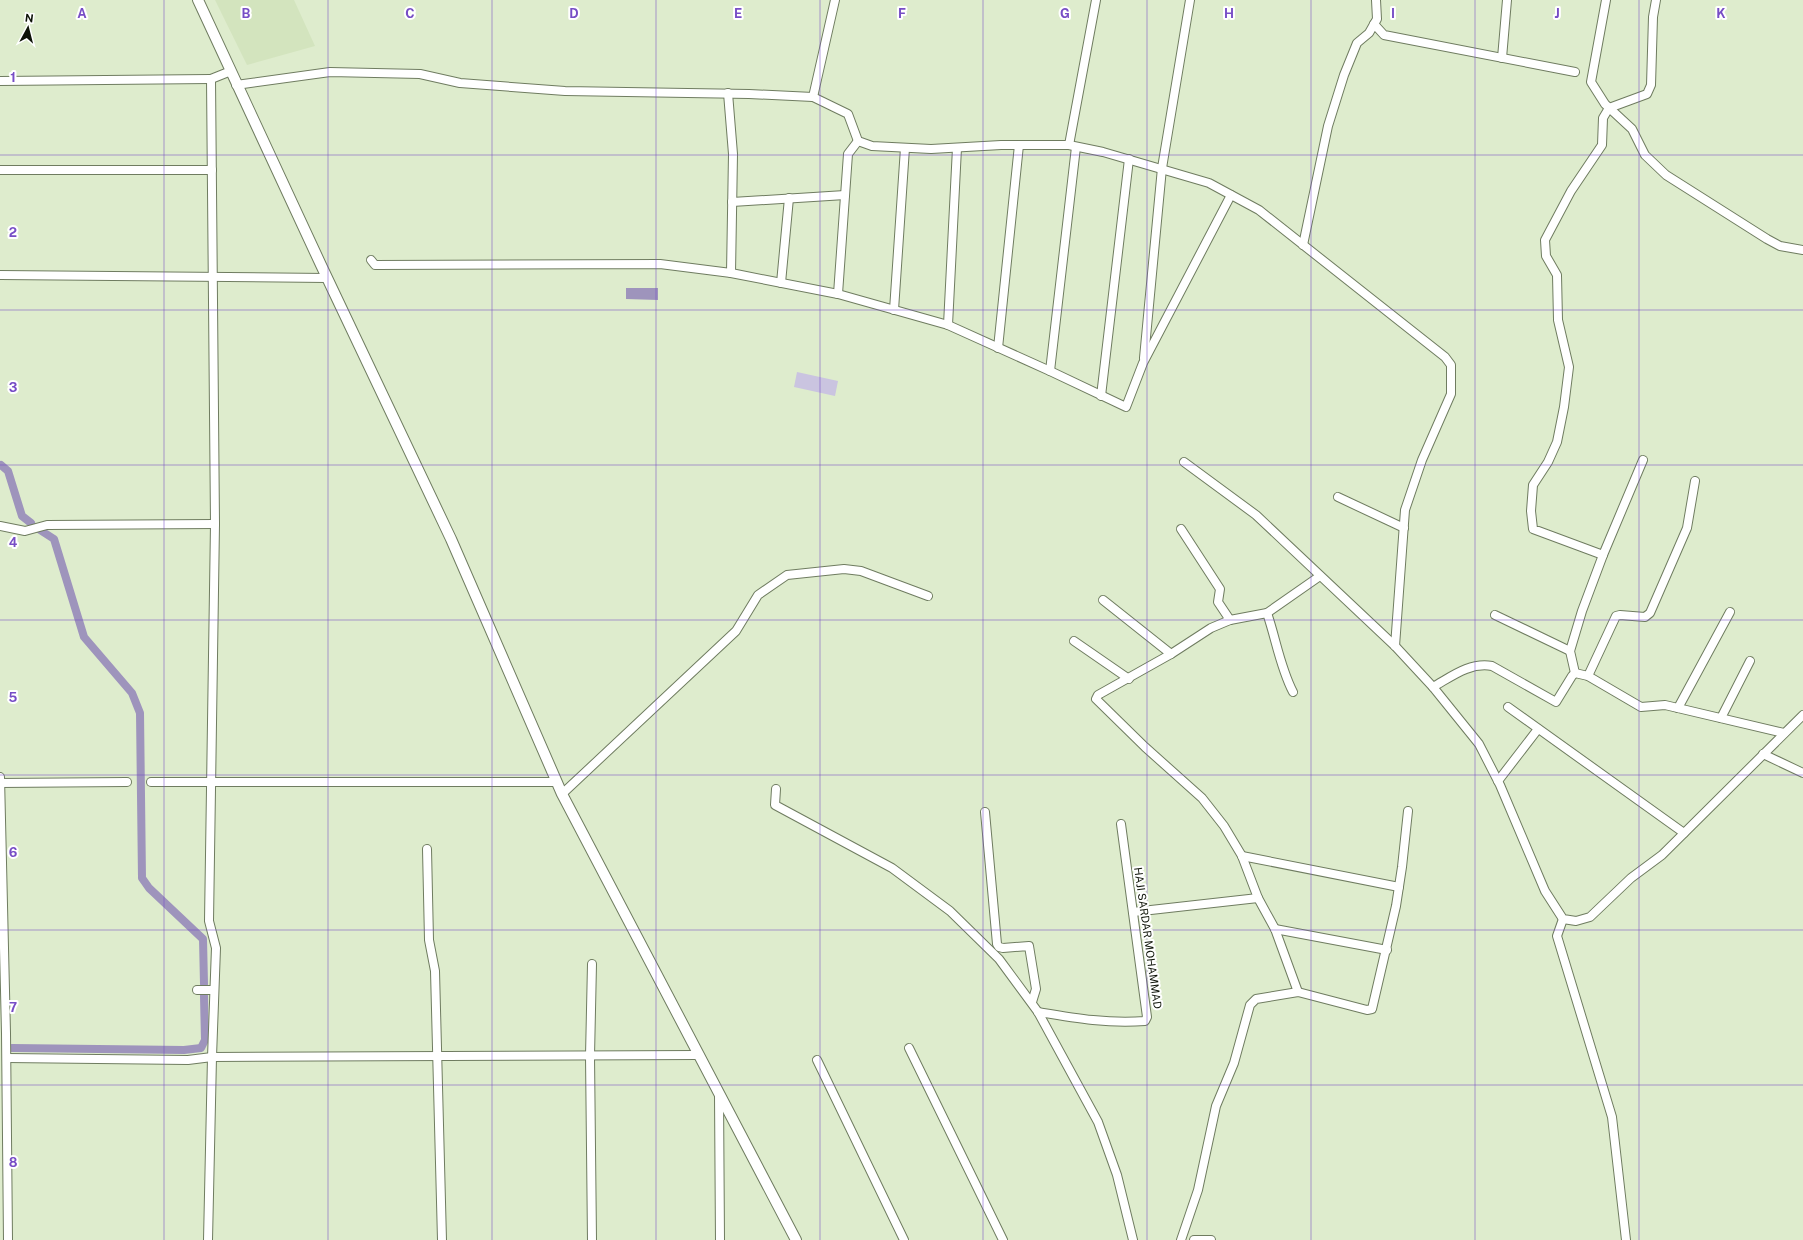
<svg xmlns="http://www.w3.org/2000/svg" width="1803" height="1240" font-family="'Public Sans',sans-serif">
<rect width="100%" height="100%" fill="#deeccd"/>
<path fill="#d3e4be" d="M215 0H294L315 46 247 65Z"/>
<path fill="#cac4e0" d="M797 372 838 381 835 396 794 387Z"/>
<path fill="#9e94bc" d="M626 288H658V300L626 299Z"/>
<g fill="none" stroke-linecap="round" stroke-linejoin="round">
<g stroke="#9e94bc" stroke-width="8">
<path d="M1 465 8 471 22 516 31 523"/>
<path d="M40 530 54 539 84 637 132 693 140 713 142 878 149 888 203 939 204 984"/>
<path d="M12 1048 184 1050 201 1048 205 1040 204 996"/>
</g>
<defs>
<g id="minor">
<path d="M1606 0 1591 82 1605 104 1632 129 1645 155 1666 175 1767 239 1780 246 1803 250"/>
<path d="M1374 24 1384 35 1575 72"/>
<path d="M1502 58 1507 0"/>
<path d="M0 81 211 79"/>
<path d="M236 85 330 72 420 74 460 83 565 91 749 94 813 97 848 114 858 141 872 146 931 149 1001 145H1069L1103 152 1209 183 1259 210 1445 357 1451 365V394L1422 460 1405 510 1395 646"/>
<path d="M728 93 733 154 731 273"/>
<path d="M813 97 835 0"/>
<path d="M1069 145 1096 0"/>
<path d="M0 170H212"/>
<path d="M732 202 845 195"/>
<path d="M1303 245 1328 126 1344 75 1357 43 1369 33 1377 19 1376 0"/>
<path d="M371 260 375 265 660 264 731 273 838 294 948 325 1050 371 1126 407 1143 363 1231 195"/>
<path d="M0 275 327 278"/>
<path d="M781 283 789 198"/>
<path d="M838 294 848 154 858 141"/>
<path d="M894 310 905 148"/>
<path d="M948 325 957 148"/>
<path d="M998 348 1019 145"/>
<path d="M1144 358 1162 168 1190 0"/>
<path d="M1050 371 1076 147"/>
<path d="M1101 396 1129 159"/>
<path d="M1184 462 1256 515 1395 646 1433 687 1479 744 1500 785 1545 891 1563 919 1576 921 1590 917 1631 878 1662 855 1803 715"/>
<path d="M1338 497 1404 528"/>
<path d="M0 526 25 531 47 525 215 524"/>
<path d="M1181 529 1220 589 1218 602 1230 620"/>
<path d="M1603 555 1533 529 1531 511 1533 485 1548 462 1557 442 1564 407 1569 367 1558 320 1557 275 1546 256 1545 240 1571 191 1602 145 1603 118 1609 108 1647 94 1651 85 1653 17 1656 0"/>
<path d="M1103 600 1171 654"/>
<path d="M1267 613C1276 639 1280 667 1293 692"/>
<path d="M1495 615 1570 651"/>
<path d="M1074 641 1129 679"/>
<path d="M1575 673 1570 651 1582 611 1603 555 1643 460"/>
<path d="M1588 676 1616 616 1620 615 1645 617 1650 613 1687 528 1695 481"/>
<path d="M1433 687C1451 677 1469 662 1492 666L1556 702 1572 676 1575 673 1588 676 1641 707 1665 705 1784 733"/>
<path d="M1508 707 1684 833"/>
<path d="M1678 708 1730 612"/>
<path d="M1721 718 1750 661"/>
<path d="M1763 754 1803 773"/>
<path d="M0 777 6 1033 8 1240"/>
<path d="M1498 781 1538 729"/>
<path d="M151 782H556"/>
<path d="M0 783 127 782"/>
<path d="M776 789 775 805 892 868 950 911 999 959 1038 1012 1098 1122 1117 1175 1133 1240"/>
<path d="M562 794 736 631 758 595 787 575 844 569 861 571 928 596"/>
<path d="M985 812 997 944 999 947 1003 948 1029 946 1036 989 1032 1002"/>
<path d="M427 849 429 940 435 971 442 1240"/>
<path d="M1242 856 1399 887"/>
<path d="M1133 912 1258 898"/>
<path d="M1563 919 1557 936 1612 1117 1626 1240"/>
<path d="M1275 929 1387 950"/>
<path d="M592 964 590 1056 592 1240"/>
<path d="M197 990H214"/>
<path d="M1298 992 1275 929 1258 898 1242 856 1224 826 1202 798 1145 747 1096 699 1098 695 1171 654 1211 628 1230 620 1267 613 1320 576"/>
<path d="M1038 1012C1074 1018 1108 1024 1145 1021L1147 1017 1121 824"/>
<path d="M909 1048 1003 1240"/>
<path d="M7 1058 188 1060 212 1057 698 1055"/>
<path d="M817 1060 904 1240"/>
<path d="M719 1095 720 1240"/>
<path d="M208 1240 212 1057 216 948 209 921 215 524 211 79 231 71"/>
<path d="M1181 1240 1198 1190 1216 1106 1234 1063 1250 1005 1256 999 1298 992 1367 1010 1372 1009 1396 906 1402 867 1408 811"/>
<path d="M1194 1240H1211"/>
</g>
<path id="major" d="M198 0 321 265 451 539 562 794 796 1240"/>
</defs>
<use href="#minor" stroke="#6f7c60" stroke-width="10"/>
<use href="#major" stroke="#6f7c60" stroke-width="12"/>
<use href="#minor" stroke="#fff" stroke-width="8"/>
<use href="#major" stroke="#fff" stroke-width="10"/>
</g>
<path fill="none" stroke="#774dc6" stroke-width="1" stroke-opacity="0.55" d="M164 0V1240M328 0V1240M492 0V1240M656 0V1240M820 0V1240M983 0V1240M1147 0V1240M1311 0V1240M1475 0V1240M1639 0V1240M0 155H1803M0 310H1803M0 465H1803M0 620H1803M0 775H1803M0 930H1803M0 1085H1803"/>
<g text-anchor="middle" dominant-baseline="central" stroke-width="4" stroke-linejoin="round" paint-order="stroke">
<g font-size="11" fill="#0d1207" stroke="#fff">
<text transform="translate(1148 938) rotate(82)">HAJI SARDAR MOHAMMAD</text>
</g>
</g>
<g font-size="13" text-anchor="middle" font-weight="bold" fill="#774dc6" stroke="#fff" stroke-width="4" stroke-linejoin="round" paint-order="stroke">
<text x="82" y="18">A</text>
<text x="246" y="18">B</text>
<text x="410" y="18">C</text>
<text x="574" y="18">D</text>
<text x="738" y="18">E</text>
<text x="902" y="18">F</text>
<text x="1065" y="18">G</text>
<text x="1229" y="18">H</text>
<text x="1393" y="18">I</text>
<text x="1557" y="18">J</text>
<text x="1721" y="18">K</text>
<text x="13" y="82">1</text>
<text x="13" y="237">2</text>
<text x="13" y="392">3</text>
<text x="13" y="547">4</text>
<text x="13" y="702">5</text>
<text x="13" y="857">6</text>
<text x="13" y="1012">7</text>
<text x="13" y="1167">8</text>
</g>
<g transform="translate(28 28) rotate(7)" stroke="#ffffff" stroke-width="3" paint-order="stroke">
<path d="M0-3L7 15L0 10L-7 15Z" fill="#0d1207"/>
<text y="-6" font-size="11" font-weight="bold" text-anchor="middle" fill="#0d1207">N</text>
</g>
</svg>
